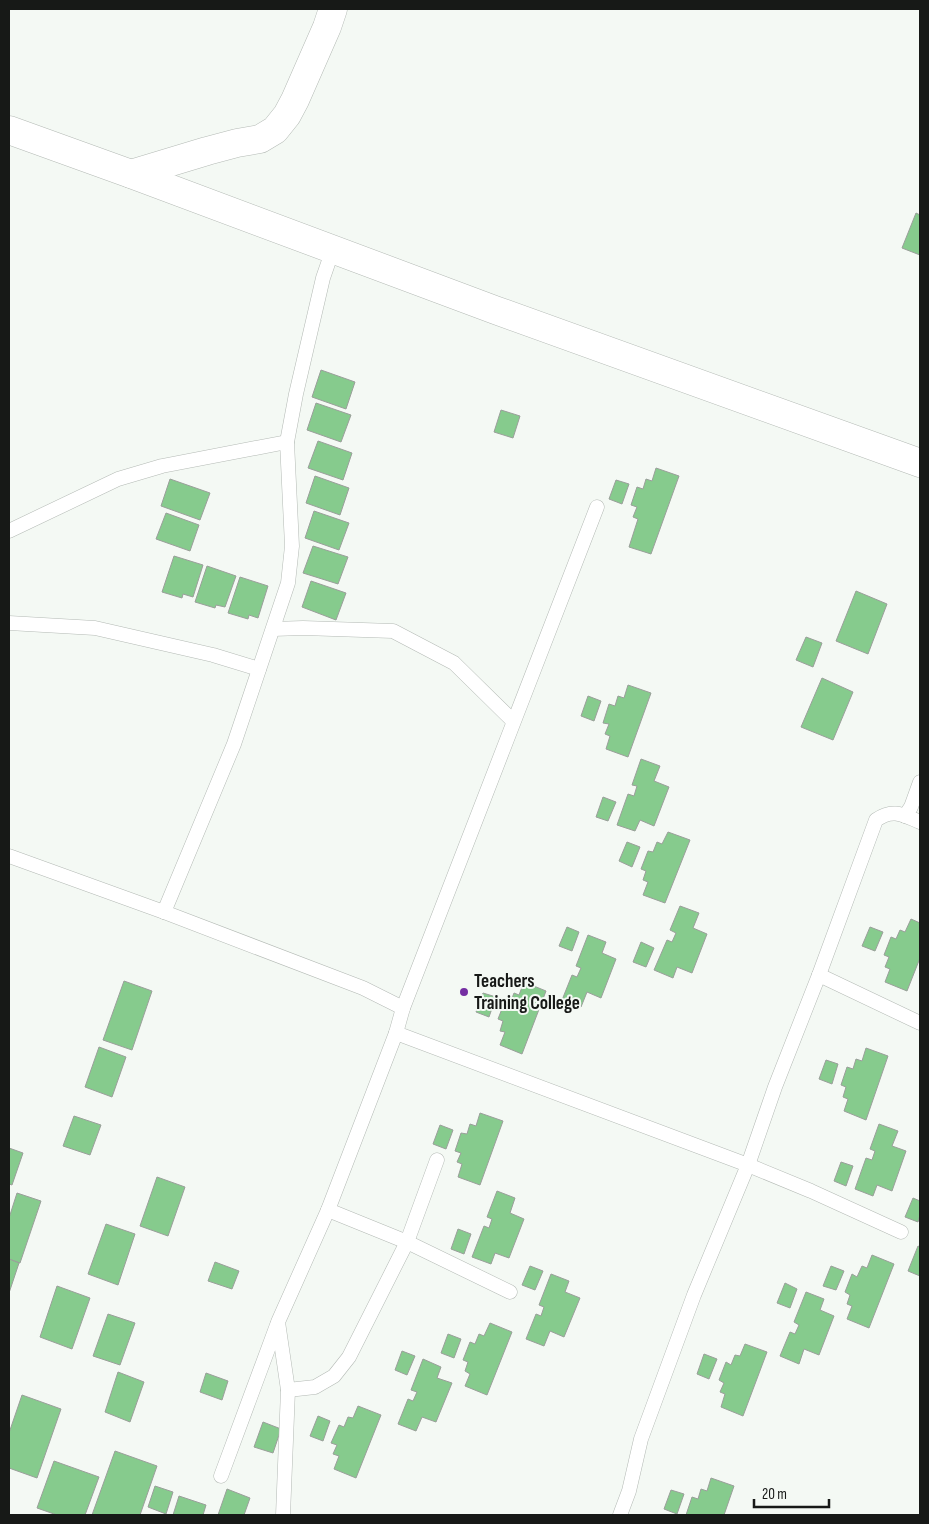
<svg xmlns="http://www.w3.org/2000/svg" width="929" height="1524" font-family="'Sofia Sans Condensed',sans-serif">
<rect width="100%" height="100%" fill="#f4f9f4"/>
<g fill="#86cb8d" stroke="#9a9f9a">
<path d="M916 213 920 215V255L902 248Z"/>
<path d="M321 370 355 382 346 409 312 397Z"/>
<path d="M316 403 351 415 341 442 307 430Z"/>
<path d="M501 410 520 416 513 438 494 432Z"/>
<path d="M318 441 352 453 343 480 308 468Z"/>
<path d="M656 468 679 476 651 554 629 547 638 519 633 517 637 507 631 505 637 487 643 489 646 479 652 481Z"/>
<path d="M315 476 349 488 340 515 306 503Z"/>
<path d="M170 479 210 493 200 520 161 506Z"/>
<path d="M616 480 629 484 622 504 609 499Z"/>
<path d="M314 511 349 523 339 550 305 538Z"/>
<path d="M166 513 199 525 190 551 156 539Z"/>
<path d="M313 546 348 557 338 584 303 573Z"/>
<path d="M174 556 203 565 193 597 183 594 182 598 162 592Z"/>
<path d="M207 566 236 576 225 607 216 605 215 608 195 602Z"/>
<path d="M240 577 268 586 258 618 249 615 248 619 228 613Z"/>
<path d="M311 581 346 593 336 620 302 607Z"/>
<path d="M856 591 887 604 868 654 836 641Z"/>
<path d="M806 637 822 643 813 667 796 660Z"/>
<path d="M822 678 853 692 833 740 801 727Z"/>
<path d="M628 685 651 693 628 757 606 749 610 736 605 734 609 724 603 723 609 704 615 706 618 696 624 698Z"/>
<path d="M588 696 601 701 594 721 581 716Z"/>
<path d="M641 759 660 766 654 781 669 787 654 826 640 820 635 831 617 825 628 794 634 796 637 786 632 785Z"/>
<path d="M603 797 616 802 608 821 596 817Z"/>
<path d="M668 832 690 840 665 903 643 895 648 882 643 880 646 871 641 869 648 851 653 852 657 842 662 844Z"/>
<path d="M627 842 640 847 632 867 619 861Z"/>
<path d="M680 906 699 913 693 928 707 934 692 973 677 967 673 978 654 970 667 940 672 942 676 933 670 930Z"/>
<path d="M911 919 920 923V958L907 991 885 982 890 969 885 967 889 957 884 955 891 937 896 939 900 930 905 932Z"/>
<path d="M567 927 579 932 572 951 559 946Z"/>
<path d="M870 927 883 932 875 951 862 946Z"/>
<path d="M588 935 606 942 602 953 616 959 601 998 587 992 581 1007 562 1000 572 975 577 977 581 968 576 966Z"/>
<path d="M641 942 654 948 646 967 633 962Z"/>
<path d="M124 981 152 991 132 1050 103 1040Z"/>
<path d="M524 982 546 991 522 1054 500 1045 505 1032 500 1031 503 1021 498 1019 505 1001 510 1003 514 993 519 995Z"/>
<path d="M483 993 496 997 489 1017 476 1012Z"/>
<path d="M99 1047 126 1057 112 1097 85 1087Z"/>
<path d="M866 1048 888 1056 866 1120 844 1111 848 1099 843 1097 846 1087 841 1085 847 1067 853 1069 856 1059 862 1061Z"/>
<path d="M826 1060 838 1064 832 1084 819 1079Z"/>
<path d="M480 1113 503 1121 480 1185 458 1177 462 1164 457 1162 461 1153 455 1151 461 1133 467 1134 470 1124 476 1126Z"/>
<path d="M74 1116 101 1125 90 1155 63 1146Z"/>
<path d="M879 1124 898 1131 892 1146 906 1151 892 1191 877 1185 873 1196 855 1189 866 1158 872 1160 875 1151 870 1149Z"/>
<path d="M440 1125 453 1130 446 1149 433 1144Z"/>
<path d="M9 1148 23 1153 12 1185 9 1184Z"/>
<path d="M841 1162 853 1166 846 1186 834 1181Z"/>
<path d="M157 1177 185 1187 168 1236 140 1226Z"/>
<path d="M497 1191 515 1198 510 1213 524 1219 509 1258 495 1253 491 1264 472 1257 484 1226 489 1228 492 1219 487 1217Z"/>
<path d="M17 1193 41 1201 20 1263 9 1259V1218Z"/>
<path d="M913 1198 920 1201V1215L918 1222 905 1217Z"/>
<path d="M106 1224 135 1234 118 1285 88 1274Z"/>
<path d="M458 1229 471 1234 464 1254 451 1249Z"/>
<path d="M918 1246 920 1247V1276L908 1271Z"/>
<path d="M872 1255 894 1264 869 1328 847 1319 852 1306 847 1304 850 1295 845 1292 852 1274 857 1277 862 1266 867 1268Z"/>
<path d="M9 1259 19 1263 9 1293Z"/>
<path d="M215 1262 239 1271 232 1289 208 1281Z"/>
<path d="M530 1266 543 1271 535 1290 522 1285Z"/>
<path d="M831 1266 844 1271 836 1290 823 1286Z"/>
<path d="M551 1274 569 1281 565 1292 580 1298 564 1337 550 1331 544 1346 526 1339 536 1314 541 1316 544 1307 539 1305Z"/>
<path d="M785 1283 797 1289 790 1308 777 1303Z"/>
<path d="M57 1286 90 1298 72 1349 40 1337Z"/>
<path d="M806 1292 824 1299 820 1310 834 1316 819 1355 804 1349 799 1364 780 1356 790 1332 795 1334 799 1325 794 1322Z"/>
<path d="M108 1314 135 1323 120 1365 93 1356Z"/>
<path d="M490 1323 512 1332 487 1395 465 1386 470 1374 465 1371 468 1362 463 1360 470 1342 475 1344 479 1334 484 1336Z"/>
<path d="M448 1334 461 1339 454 1358 441 1353Z"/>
<path d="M745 1344 767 1352 743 1416 721 1407 725 1394 720 1392 724 1383 719 1380 726 1362 731 1365 735 1355 740 1356Z"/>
<path d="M402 1351 415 1356 407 1375 395 1370Z"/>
<path d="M704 1354 717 1359 709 1379 697 1374Z"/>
<path d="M423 1359 441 1367 437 1378 452 1383 436 1422 422 1417 416 1431 398 1424 408 1399 413 1401 417 1392 411 1390Z"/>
<path d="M118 1372 144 1382 130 1422 105 1412Z"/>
<path d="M206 1373 228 1381 222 1400 200 1392Z"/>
<path d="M22 1395 61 1409 37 1478 9 1468V1433Z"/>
<path d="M358 1406 381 1415 356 1478 334 1469 339 1456 333 1454 337 1445 331 1443 339 1425 344 1427 348 1417 353 1418Z"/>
<path d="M318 1416 330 1421 323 1441 310 1436Z"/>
<path d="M263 1422 281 1429 273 1453 254 1447Z"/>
<path d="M115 1451 157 1466 140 1515H92Z"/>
<path d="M54 1461 99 1477 85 1515H57L37 1508Z"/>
<path d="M711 1478 734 1486 724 1515H686L692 1497 698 1499 701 1489 707 1491Z"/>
<path d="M155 1486 173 1492 166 1514 148 1507Z"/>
<path d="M227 1489 250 1498 244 1515H218Z"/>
<path d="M671 1490 684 1494 677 1514 664 1509Z"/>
<path d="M179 1496 206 1505 203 1515H173Z"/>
</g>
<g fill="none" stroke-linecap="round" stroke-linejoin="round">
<defs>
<g id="lane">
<path d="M9 531 118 479 162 466 287 442"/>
<path d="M9 623 95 628 213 655 259 669"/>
<path d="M273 629 303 628 393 631 454 663 513 721"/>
<path d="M905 816 911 807 920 782"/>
<path d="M9 856 164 912 363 988 403 1008"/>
<path d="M164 912 234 744 288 583 292 546 287 442 296 394 323 278 333 249"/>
<path d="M819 975 920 1023"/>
<path d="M396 1033 748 1165 811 1191 901 1232"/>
<path d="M328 1210 407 1242 510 1292"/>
<path d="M288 1390 315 1387 334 1376 349 1357 407 1242 437 1160"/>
<path d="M221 1476 277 1325"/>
<path d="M283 1515 288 1390 278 1322 328 1210 396 1033 403 1008 597 507"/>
<path d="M620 1515 629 1491 641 1439 694 1295 748 1165 775 1087 819 975 876 820C893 808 903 815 920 822"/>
</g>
<g id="street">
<path d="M9 130 131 174 495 310 920 463"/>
<path d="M131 174 207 151 237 143 260 139 275 130 287 115 295 100 327 27 333 9"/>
</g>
</defs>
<use href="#lane" stroke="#b4bab5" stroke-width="15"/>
<use href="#street" stroke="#b4bab5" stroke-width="29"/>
<use href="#lane" stroke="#fff" stroke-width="14"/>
<use href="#street" stroke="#fff" stroke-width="28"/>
</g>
<circle fill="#742ea2" stroke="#f4f9f4" stroke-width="2" cx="464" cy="992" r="5"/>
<g text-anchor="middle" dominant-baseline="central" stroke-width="4" stroke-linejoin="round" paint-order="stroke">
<g font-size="19" font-weight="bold" fill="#171917" stroke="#f4f9f4" text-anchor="start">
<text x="474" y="981">Teachers<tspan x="474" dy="22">Training College</tspan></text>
</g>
</g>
<rect width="929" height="1524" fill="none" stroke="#171917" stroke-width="20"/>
<path d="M754 1499v8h75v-8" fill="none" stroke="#171917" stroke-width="2.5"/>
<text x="762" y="1499" font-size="15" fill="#171917" stroke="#f4f9f4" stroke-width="4" paint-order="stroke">20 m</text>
</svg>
